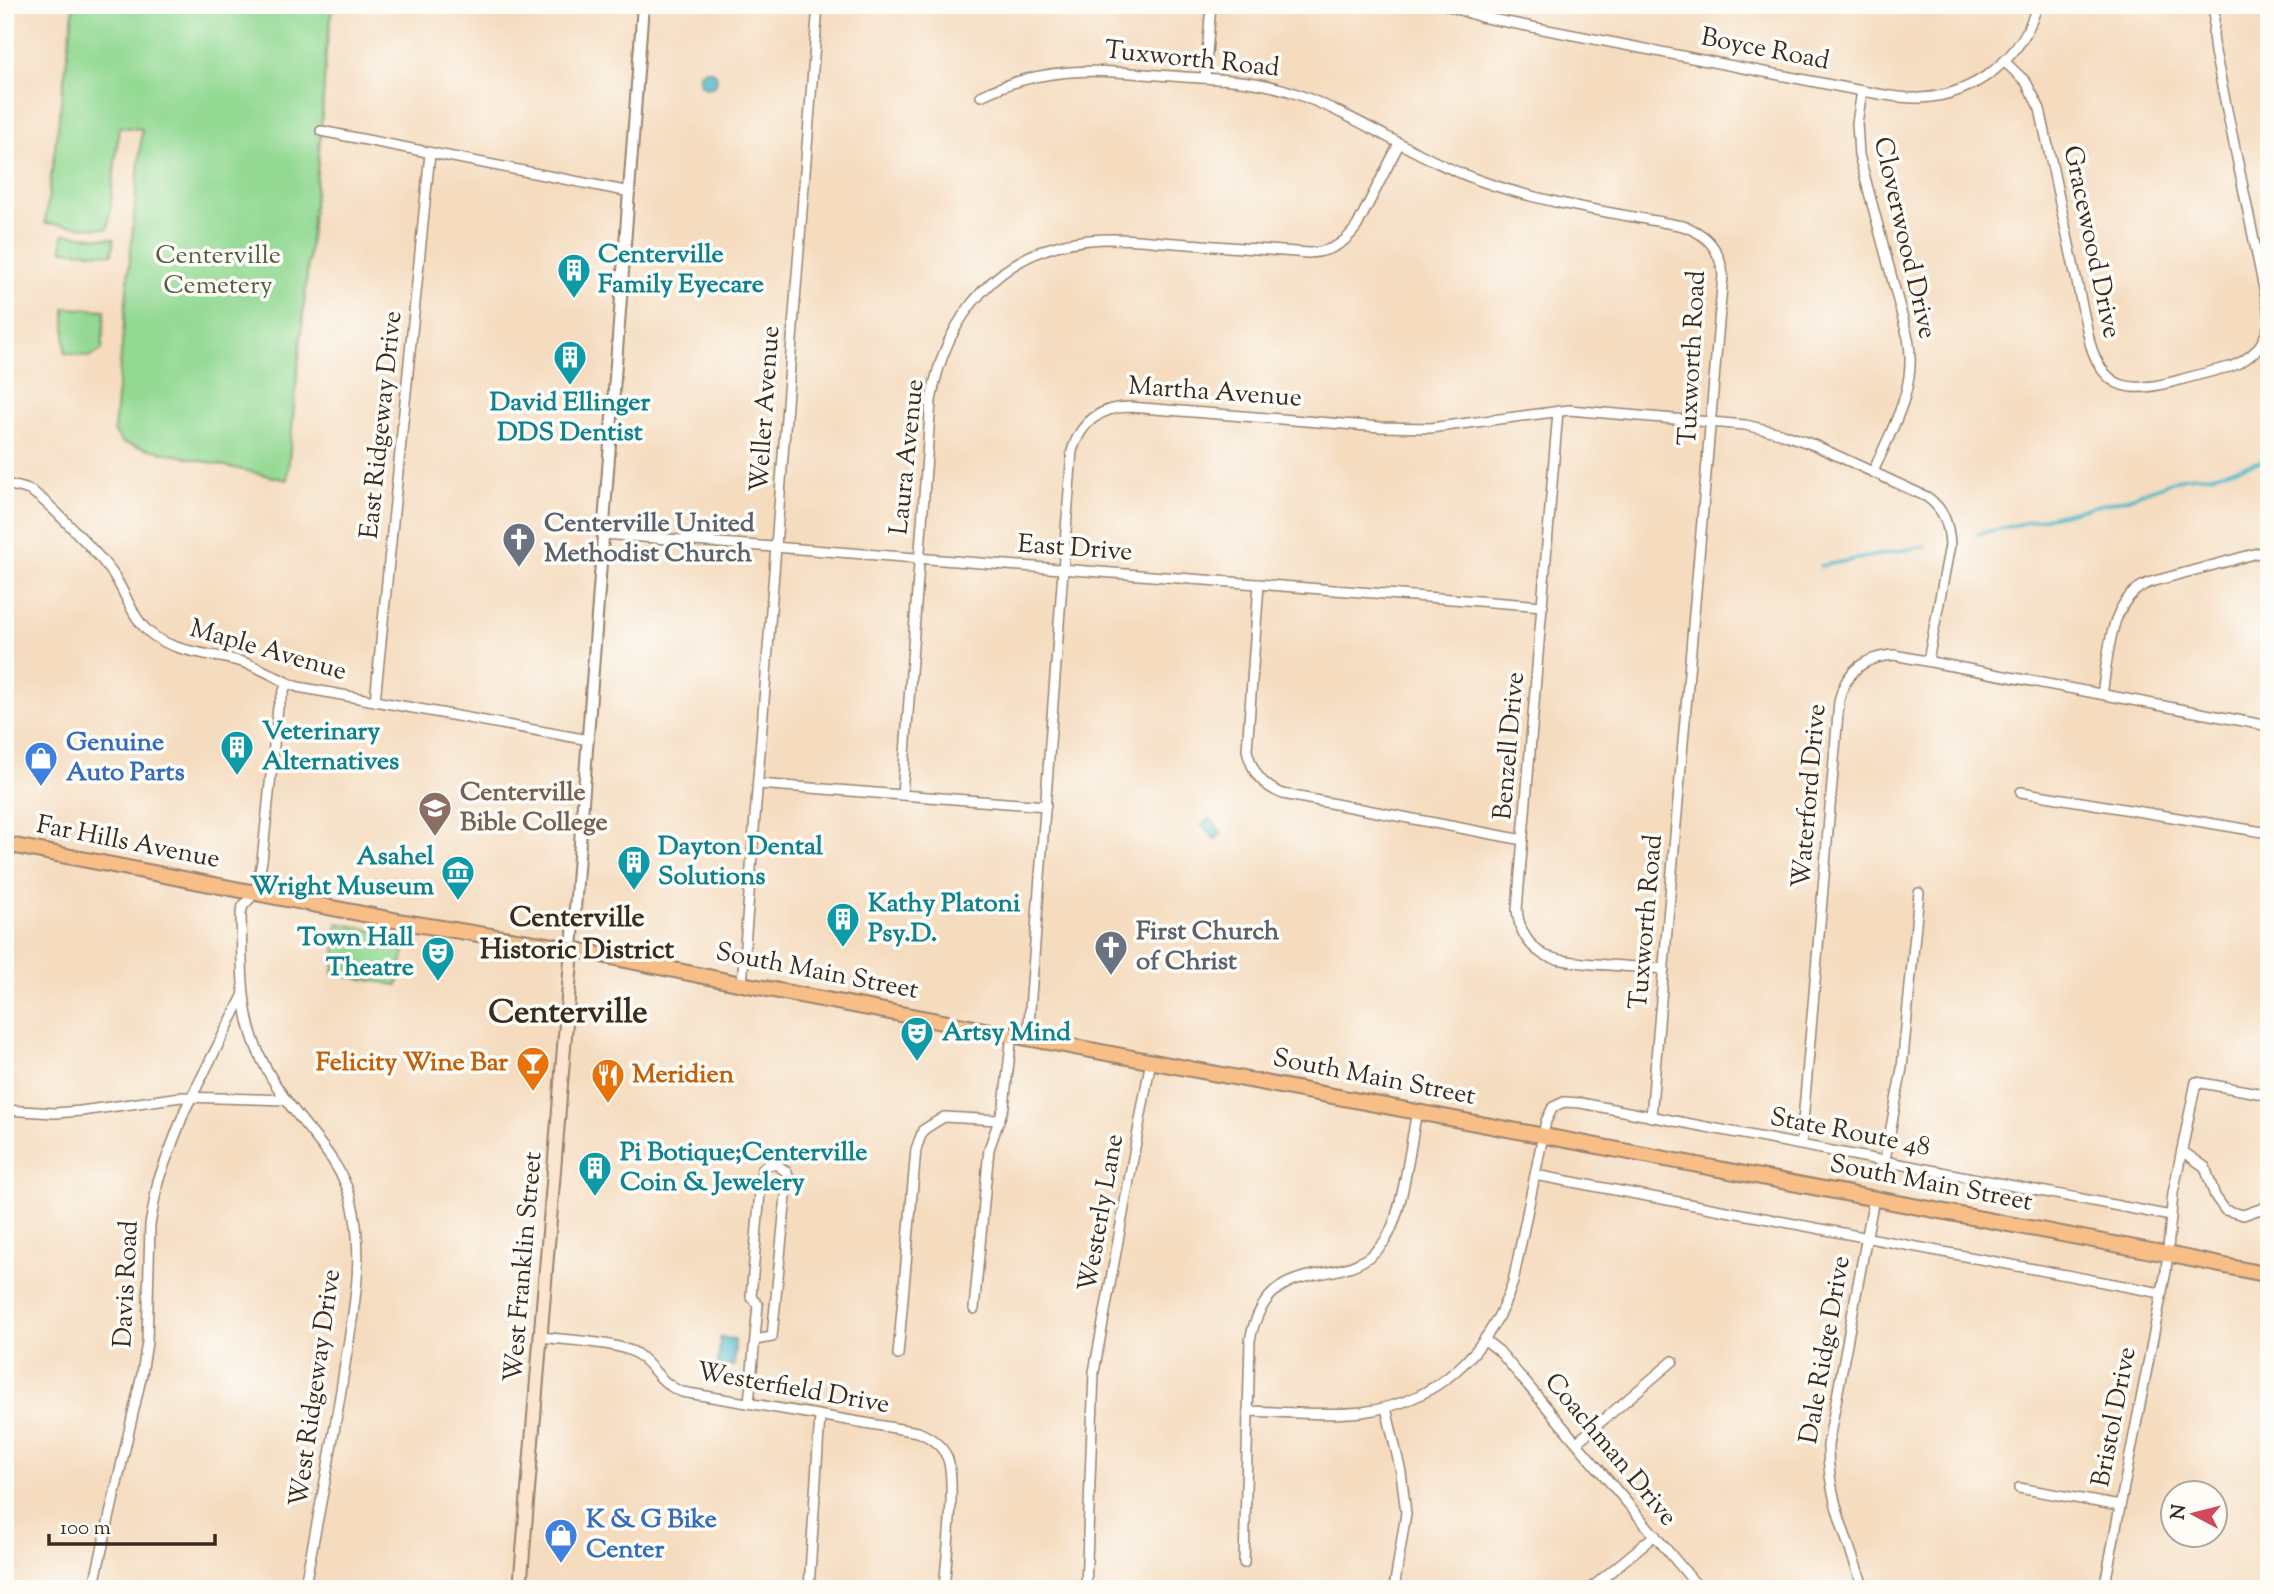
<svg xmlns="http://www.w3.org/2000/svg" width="2274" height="1594" font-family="'Sorts Mill Goudy',serif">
<rect width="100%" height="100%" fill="#fdfcf7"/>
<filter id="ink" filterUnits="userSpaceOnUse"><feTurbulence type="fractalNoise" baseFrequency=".0143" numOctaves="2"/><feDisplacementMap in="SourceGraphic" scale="14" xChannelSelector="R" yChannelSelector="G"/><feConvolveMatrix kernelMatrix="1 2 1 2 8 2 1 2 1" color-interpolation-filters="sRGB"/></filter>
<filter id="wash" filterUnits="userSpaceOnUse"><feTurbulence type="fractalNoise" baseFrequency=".00686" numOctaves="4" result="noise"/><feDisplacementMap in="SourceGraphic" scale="28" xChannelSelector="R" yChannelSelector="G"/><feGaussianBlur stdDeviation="1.57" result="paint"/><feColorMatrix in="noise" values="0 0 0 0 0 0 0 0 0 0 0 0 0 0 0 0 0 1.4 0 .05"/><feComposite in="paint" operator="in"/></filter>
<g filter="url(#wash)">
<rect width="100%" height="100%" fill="#f5dcbf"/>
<g fill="#93d993" stroke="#678258" stroke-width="2">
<path d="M74 5H333L326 51 321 131 287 480 123 443 114 431 142 129 119 127 108 229 45 223Z"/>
<path d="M63 234 114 239 112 254 62 250Z"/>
<path d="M65 308 105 310 102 350 90 357 65 353Z"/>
<path d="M338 923 407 938 398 985 333 974Z"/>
</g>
<g fill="#4bb7c7" stroke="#437072" stroke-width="2">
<circle cx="708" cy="79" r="9"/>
<path d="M1210 818 1222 833 1215 839 1202 825Z"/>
<path d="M720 1338 735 1339 734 1366 718 1365Z"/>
</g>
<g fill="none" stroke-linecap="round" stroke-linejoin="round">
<g stroke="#4bb7c7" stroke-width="3.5">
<path d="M1978 534 2125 499 2185 477 2212 475 2269 459"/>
<path d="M1820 566 1925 546"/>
</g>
</g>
</g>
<g filter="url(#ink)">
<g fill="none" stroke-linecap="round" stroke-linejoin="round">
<defs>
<g id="minor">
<path d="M1446 5 1481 17 1862 91C1881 94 1901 99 1921 98 1975 95 2023 58 2037 5"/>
<path d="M2215 5 2213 35 2215 52 2269 313"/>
<path d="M2005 62 2026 82 2040 109 2090 343C2104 392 2132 393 2176 381 2194 376 2212 371 2230 367 2251 359 2264 346 2269 324"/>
<path d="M1205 78 1211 5"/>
<path d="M1862 91 1857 123 1859 155 1908 338C1918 387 1892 428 1873 472"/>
<path d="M981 96C1051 61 1109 72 1184 77 1220 79 1259 80 1294 93 1359 116 1416 158 1481 181 1546 204 1616 213 1683 226 1708 234 1720 250 1723 275L1651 1117"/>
<path d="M321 131 630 192"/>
<path d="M1558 411 1517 910C1519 929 1527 945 1544 955 1564 965 1638 966 1664 969"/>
<path d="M5 484C14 486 23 487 31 491 48 501 101 557 113 574 126 593 132 618 150 633 175 654 215 653 245 663 265 669 280 681 298 687L589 740"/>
<path d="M603 534 1543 606"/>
<path d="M1259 584 1247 750C1252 772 1262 786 1283 794L1523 840"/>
<path d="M287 683 278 707 262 861 256 892 243 906 241 913C243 996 238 1038 292 1108 313 1136 339 1161 350 1196 366 1249 354 1311 345 1364 334 1440 319 1514 304 1589"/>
<path d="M2102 694C2109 655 2108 597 2151 582L2269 550"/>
<path d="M375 701 430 153"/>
<path d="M758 784 1046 806"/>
<path d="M2021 792 2269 833"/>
<path d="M902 795 931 401C945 316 1000 248 1090 240 1118 237 1147 241 1175 243 1220 246 1264 250 1309 253 1330 252 1345 244 1357 226L1399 144"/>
<path d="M742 984 818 5"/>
<path d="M1028 1036 1072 451C1081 422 1100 407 1130 407L1380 427 1430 428 1569 410 1745 425 1780 433 1814 445 1927 497C1944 509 1949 525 1950 545L1928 661"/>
<path d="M5 1110 55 1113 81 1111 181 1097 286 1100"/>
<path d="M1801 1145 1839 702C1845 672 1863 657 1894 655L2269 726"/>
<path d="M2182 1151 2205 1167 2215 1196 2225 1210 2243 1215 2269 1206"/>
<path d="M1885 1160 1902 1068 1919 893"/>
<path d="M1535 1175 2161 1293"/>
<path d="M974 1309 989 1149 1004 1106 1012 1034"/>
<path d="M541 1337C564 1340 619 1342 637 1354 655 1367 659 1383 682 1392L918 1432C930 1437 941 1444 947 1457 957 1478 946 1561 944 1589"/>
<path d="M1485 1340 1499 1351 1700 1589"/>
<path d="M898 1355 916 1149 923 1130 944 1117 998 1120"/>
<path d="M749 1403 758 1305 751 1297 762 1169 768 1164 777 1165 787 1172 788 1176 772 1337 755 1340"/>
<path d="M1386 1408 1401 1472 1406 1513 1394 1589"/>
<path d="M1248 1411C1285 1412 1325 1416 1362 1412 1438 1402 1489 1353 1513 1282L1546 1121 1553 1107 1564 1102 1581 1103 2171 1216"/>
<path d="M1577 1442 1673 1361"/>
<path d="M2019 1488 2120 1506"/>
<path d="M1244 1563 1250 1340C1270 1245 1343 1297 1384 1242 1403 1216 1410 1145 1417 1111"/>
<path d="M93 1589 142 1374 147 1342 150 1225 158 1181 185 1110 243 996"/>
<path d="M809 1589 820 1416"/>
<path d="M1086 1589 1094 1372 1151 1060"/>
<path d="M1590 1589 1655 1535"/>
<path d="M1864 1589C1848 1542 1827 1496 1828 1445L1874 1198"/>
<path d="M2104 1589 2166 1271 2173 1193 2196 1082 2269 1095"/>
</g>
<path id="tertiary" d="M572 949 643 5"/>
<path id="secondary" d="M520 1589 572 949"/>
<path id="primary" d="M5 844 404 922 572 949 742 984 2167 1254 2269 1275"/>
</defs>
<use href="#minor" stroke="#98836e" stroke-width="12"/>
<use href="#tertiary" stroke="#98836e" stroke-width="14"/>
<use href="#secondary" stroke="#98836e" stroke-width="16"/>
<use href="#primary" stroke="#98836e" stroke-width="18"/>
<use href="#minor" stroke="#fff" stroke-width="9"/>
<use href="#tertiary" stroke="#fff" stroke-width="10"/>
<use href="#secondary" stroke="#fce5cf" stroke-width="12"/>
<use href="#primary" stroke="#f7be87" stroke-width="14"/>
</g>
</g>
<defs>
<symbol id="building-pin" viewBox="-11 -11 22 30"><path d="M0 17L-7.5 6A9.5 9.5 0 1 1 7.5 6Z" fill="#0f9aa8" stroke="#fdfcf7"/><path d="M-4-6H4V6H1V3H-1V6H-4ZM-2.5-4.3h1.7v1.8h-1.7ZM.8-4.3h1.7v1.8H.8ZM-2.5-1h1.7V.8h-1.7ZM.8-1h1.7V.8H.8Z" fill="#fff"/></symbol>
<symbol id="church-pin" viewBox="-11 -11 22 30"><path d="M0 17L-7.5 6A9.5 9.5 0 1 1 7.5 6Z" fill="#6b7280" stroke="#fdfcf7"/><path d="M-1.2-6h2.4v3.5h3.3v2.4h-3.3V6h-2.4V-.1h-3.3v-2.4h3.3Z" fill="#fff"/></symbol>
<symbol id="shop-pin" viewBox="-11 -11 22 30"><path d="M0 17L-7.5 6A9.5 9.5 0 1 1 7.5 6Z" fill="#3f7fe0" stroke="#fdfcf7"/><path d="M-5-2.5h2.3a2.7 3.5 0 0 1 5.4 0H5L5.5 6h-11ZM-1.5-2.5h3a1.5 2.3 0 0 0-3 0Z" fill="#fff"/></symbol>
<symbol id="school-pin" viewBox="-11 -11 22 30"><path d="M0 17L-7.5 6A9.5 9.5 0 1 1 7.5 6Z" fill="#8d6e63" stroke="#fdfcf7"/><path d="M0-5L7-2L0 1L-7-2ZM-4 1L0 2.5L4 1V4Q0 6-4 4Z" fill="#fff"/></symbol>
<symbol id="museum-pin" viewBox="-11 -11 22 30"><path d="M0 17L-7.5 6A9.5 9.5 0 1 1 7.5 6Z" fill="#0f9aa8" stroke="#fdfcf7"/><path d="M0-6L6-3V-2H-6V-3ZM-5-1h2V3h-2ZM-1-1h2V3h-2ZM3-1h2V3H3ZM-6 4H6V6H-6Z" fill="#fff"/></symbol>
<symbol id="theatre-pin" viewBox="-11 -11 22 30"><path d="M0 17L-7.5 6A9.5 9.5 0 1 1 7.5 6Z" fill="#0f9aa8" stroke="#fdfcf7"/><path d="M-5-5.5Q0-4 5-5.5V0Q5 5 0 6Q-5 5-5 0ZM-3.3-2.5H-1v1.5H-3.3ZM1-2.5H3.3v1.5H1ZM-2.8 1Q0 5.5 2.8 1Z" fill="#fff"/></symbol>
<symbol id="bar-pin" viewBox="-11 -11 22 30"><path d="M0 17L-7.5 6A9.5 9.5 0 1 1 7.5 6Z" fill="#e8710a" stroke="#fdfcf7"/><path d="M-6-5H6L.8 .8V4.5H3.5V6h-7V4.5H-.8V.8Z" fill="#fff"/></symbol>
<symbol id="restaurant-pin" viewBox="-11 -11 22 30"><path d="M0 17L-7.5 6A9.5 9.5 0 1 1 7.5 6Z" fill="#e8710a" stroke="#fdfcf7"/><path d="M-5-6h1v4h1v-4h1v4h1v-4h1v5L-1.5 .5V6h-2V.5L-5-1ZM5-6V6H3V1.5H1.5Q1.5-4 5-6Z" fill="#fff"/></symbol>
</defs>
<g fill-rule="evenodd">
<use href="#building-pin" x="555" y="251" width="38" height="52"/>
<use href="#building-pin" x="551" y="338" width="38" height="52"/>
<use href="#church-pin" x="500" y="520" width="38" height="52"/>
<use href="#building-pin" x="218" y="728" width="38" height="52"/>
<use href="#shop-pin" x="22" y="739" width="38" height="52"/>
<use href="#school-pin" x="416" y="789" width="38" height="52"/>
<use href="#building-pin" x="615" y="843" width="38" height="52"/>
<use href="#museum-pin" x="439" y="853" width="38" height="52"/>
<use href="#building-pin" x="824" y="900" width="38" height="52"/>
<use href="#church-pin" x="1092" y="928" width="38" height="52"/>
<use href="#theatre-pin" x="419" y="934" width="38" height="52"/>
<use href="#theatre-pin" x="898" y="1014" width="38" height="52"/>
<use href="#bar-pin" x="514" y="1044" width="38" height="52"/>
<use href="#restaurant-pin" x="589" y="1056" width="38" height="52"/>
<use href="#building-pin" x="576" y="1149" width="38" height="52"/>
<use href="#shop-pin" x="542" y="1516" width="38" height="52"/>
</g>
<g text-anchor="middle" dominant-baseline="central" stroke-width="7" stroke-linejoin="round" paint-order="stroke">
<g font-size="26" fill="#3b2a1e" stroke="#fdfcf7">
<text transform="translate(1765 50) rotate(11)">Boyce Road</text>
<text transform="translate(1192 60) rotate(6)">Tuxworth Road</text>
<text transform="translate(1904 238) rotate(77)">Cloverwood Drive</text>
<text transform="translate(2091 242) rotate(78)">Gracewood Drive</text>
<text transform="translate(1693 358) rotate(-87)">Tuxworth Road</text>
<text transform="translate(1215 393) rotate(4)">Martha Avenue</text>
<text transform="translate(766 409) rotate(-86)">Weller Avenue</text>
<text transform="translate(382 425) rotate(-84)">East Ridgeway Drive</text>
<text transform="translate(908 457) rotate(-84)">Laura Avenue</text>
<text transform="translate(1075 549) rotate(4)">East Drive</text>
<text transform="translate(268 651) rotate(16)">Maple Avenue</text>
<text transform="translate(1510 746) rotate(-85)">Benzell Drive</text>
<text transform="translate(1810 796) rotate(-85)">Waterford Drive</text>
<text transform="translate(128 843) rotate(11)">Far Hills Avenue</text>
<text transform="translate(1647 922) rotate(-85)">Tuxworth Road</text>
<text transform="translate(817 972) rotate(11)">South Main Street</text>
<text transform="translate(1374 1078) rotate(11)">South Main Street</text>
<text transform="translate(1850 1133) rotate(11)">State Route 48</text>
<text transform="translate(1931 1184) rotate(11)">South Main Street</text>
<text transform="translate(1102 1213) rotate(-80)">Westerly Lane</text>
<text transform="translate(524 1267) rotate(-85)">West Franklin Street</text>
<text transform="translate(127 1284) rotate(-87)">Davis Road</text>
<text transform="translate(1826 1350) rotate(-80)">Dale Ridge Drive</text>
<text transform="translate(316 1388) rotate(-82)">West Ridgeway Drive</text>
<text transform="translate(793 1389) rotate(10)">Westerfield Drive</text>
<text transform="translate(2115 1417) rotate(-79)">Bristol Drive</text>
<text transform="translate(1610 1450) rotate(50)">Coachman Drive</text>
</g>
<g font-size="26" font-weight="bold" fill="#0d838f" stroke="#fdfcf7" text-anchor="start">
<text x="598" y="255">Centerville<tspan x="598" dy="30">Family Eyecare</tspan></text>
<text x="570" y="403" text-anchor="middle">David Ellinger<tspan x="570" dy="30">DDS Dentist</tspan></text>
<text x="262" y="732">Veterinary<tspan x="262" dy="30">Alternatives</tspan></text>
<text x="658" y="847">Dayton Dental<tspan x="658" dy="30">Solutions</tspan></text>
<text x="434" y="857" text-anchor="end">Asahel<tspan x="434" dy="30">Wright Museum</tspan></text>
<text x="868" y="904">Kathy Platoni<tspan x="868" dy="30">Psy.D.</tspan></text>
<text x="414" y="938" text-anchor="end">Town Hall<tspan x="414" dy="30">Theatre</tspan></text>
<text x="942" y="1033">Artsy Mind</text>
<text x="620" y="1153">Pi Botique;Centerville<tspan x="620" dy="30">Coin &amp; Jewelery</tspan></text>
</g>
<g font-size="26" fill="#555f41" stroke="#fdfcf7">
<text x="218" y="256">Centerville<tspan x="218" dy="30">Cemetery</tspan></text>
</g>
<g font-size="26" font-weight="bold" fill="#5b616d" stroke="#fdfcf7" text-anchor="start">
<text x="544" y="524">Centerville United<tspan x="544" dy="30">Methodist Church</tspan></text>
<text x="1136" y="932">First Church<tspan x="1136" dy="30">of Christ</tspan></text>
</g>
<g font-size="26" font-weight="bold" fill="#366cbe" stroke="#fdfcf7" text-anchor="start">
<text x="66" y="743">Genuine<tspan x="66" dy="30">Auto Parts</tspan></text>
<text x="586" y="1520">K &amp; G Bike<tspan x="586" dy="30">Center</tspan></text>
</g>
<g font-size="26" font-weight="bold" fill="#785e54" stroke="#fdfcf7" text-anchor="start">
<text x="460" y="793">Centerville<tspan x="460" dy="30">Bible College</tspan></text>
</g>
<g font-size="26" font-weight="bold" fill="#c56008" stroke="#fdfcf7" text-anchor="end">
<text x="508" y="1063">Felicity Wine Bar</text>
<text x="632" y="1075" text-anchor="start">Meridien</text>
</g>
<g font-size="28" font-weight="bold" fill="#3b2a1e" stroke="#fdfcf7">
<text x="577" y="919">Centerville<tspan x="577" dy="32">Historic District</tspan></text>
</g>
<g font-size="33" font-weight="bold" fill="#3b2a1e" stroke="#fdfcf7">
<text x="568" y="1014">Centerville</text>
</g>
</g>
<rect width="2274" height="1594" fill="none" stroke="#fdfcf7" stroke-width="28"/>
<g transform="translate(2194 1514) rotate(277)"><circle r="33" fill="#fdfcf7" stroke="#afa8a0" stroke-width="2"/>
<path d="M0-5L12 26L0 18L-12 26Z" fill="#d1495b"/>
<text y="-10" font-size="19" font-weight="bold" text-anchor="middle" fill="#3b2a1e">N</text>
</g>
<path d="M49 1534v10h166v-10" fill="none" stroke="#3b2a1e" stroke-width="3.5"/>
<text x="60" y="1534" font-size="21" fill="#3b2a1e" stroke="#fdfcf7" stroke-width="5" paint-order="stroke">100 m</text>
</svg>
